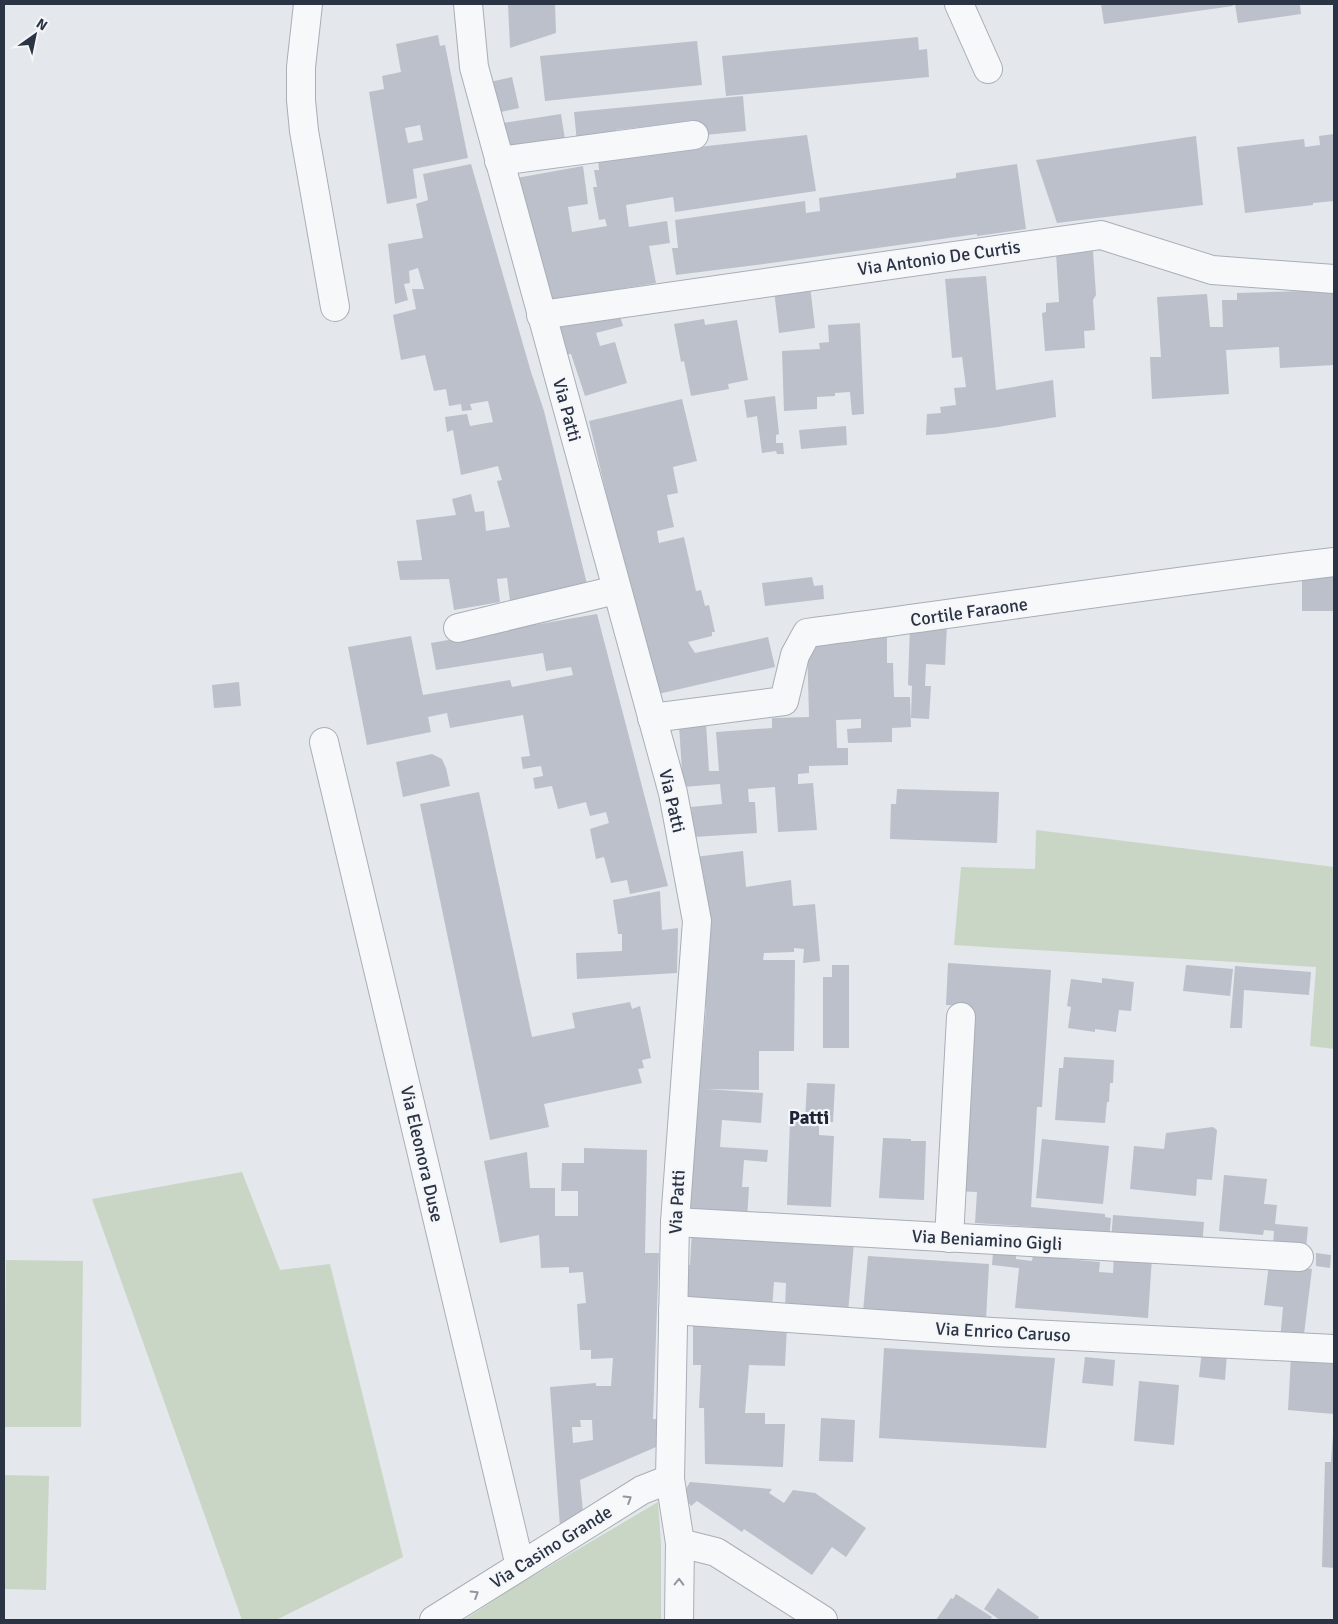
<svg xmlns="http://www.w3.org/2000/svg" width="1338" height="1624" font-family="Signika,sans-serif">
<rect width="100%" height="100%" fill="#e4e7ec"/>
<g fill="#c9d6c5">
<path d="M1036 830 1334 867V1049L1310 1046 1316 967 954 945 961 867 1035 869Z"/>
<path d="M242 1172 280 1270 330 1264 403 1557 276 1620H242L92 1199Z"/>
<path d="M6 1260 83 1261 81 1427H4Z"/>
<path d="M4 1475 49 1476 46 1590 4 1589Z"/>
<path d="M658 1502 661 1543V1620H464L516 1586Z"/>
</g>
<g fill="#bbc0ca" fill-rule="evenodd">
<path d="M508 4H555L556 33 510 48Z"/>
<path d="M1101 4H1232L1233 6 1104 24Z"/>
<path d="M1235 4H1300L1301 14 1238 23Z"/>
<path d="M438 35 440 46 445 45 468 158 413 169 417 198 387 204 369 92 384 89 382 76 401 72 396 44ZM420 125 423 140 408 143 405 128Z"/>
<path d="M918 37 919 50 927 49 929 77 726 96 722 56Z"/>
<path d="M697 41 702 85 545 101 540 56Z"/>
<path d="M512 77 519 108 496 113 490 82Z"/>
<path d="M743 96 746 131 695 136 694 121 616 130 617 138 577 142 574 112Z"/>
<path d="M561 114 566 146 508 155 503 123Z"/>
<path d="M1334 134V201L1313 203V205L1245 213 1237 147 1304 139 1305 147 1320 145 1319 136Z"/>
<path d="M807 135 816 191 675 212 673 197 626 205 629 227 667 221 670 243 649 246 656 283 545 301 511 179 583 166 588 204 568 207 572 232 607 226 605 219 599 220 593 187H597L594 170H599L598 158Z"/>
<path d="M1196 136 1203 205 1057 223 1036 160Z"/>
<path d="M471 164 531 372 544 411 588 588 510 601 507 578 497 579 500 602 454 610 449 579 400 580 397 561 422 560 416 520 456 515 452 499 471 494 475 512 484 511 486 531 510 527 497 481 502 480 498 466 461 475 453 430 447 432 445 417 467 414 470 426 493 422 488 401 470 404 472 410 462 411 461 404 449 406 446 389 434 391 425 355 401 360 393 315 416 309 412 289H424L418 268 409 271 410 283 404 284 408 300 395 304 388 244 423 238 416 204 428 200 423 174Z"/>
<path d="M1017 164 1026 229 977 236V234L771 263 676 275 672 248H678L675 220 805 201 806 213 820 211 819 198 956 178V173Z"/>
<path d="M1093 251 1096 295 1093 300 1095 330 1084 331 1085 348 1045 351 1042 313 1046 312V303L1059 302 1056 253Z"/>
<path d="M986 276 996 390 1053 380 1056 417 998 427 943 434 926 435 927 414 941 413 940 407 956 405 954 388 966 387 962 357 952 358 945 279Z"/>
<path d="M810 286 815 328 779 333 774 290Z"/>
<path d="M1334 290V365L1280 368 1279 347 1226 350 1229 394 1152 399 1150 357H1161L1157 297 1207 294 1210 327H1223L1222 300H1237V293Z"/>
<path d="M619 313 623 326 596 333 600 346 615 342 627 383 585 396 571 354 563 355 554 326Z"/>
<path d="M704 319 705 325 737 320 748 380 728 384 729 389 691 396 684 361 681 362 674 324Z"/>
<path d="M860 323 864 414 852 415 850 392 835 393V396L817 397V409L784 411 782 351 820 349 819 343 829 342 828 325Z"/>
<path d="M775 396 779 434 776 435V443H783L784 454H777L776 451 762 453 757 416 747 418 744 400Z"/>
<path d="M682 399 697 461 673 467 678 493 667 495 674 527 657 531 659 543 684 537 696 591 701 590 705 606 709 605 715 632H712V636L688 642 695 653 768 637 775 667 654 695 589 421Z"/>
<path d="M846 426 847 445 801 449 799 430Z"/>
<rect x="1302" y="574" width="31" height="37"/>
<path d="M812 577 814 586 823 585 824 599 765 606 762 583Z"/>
<path d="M597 614 668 886 630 894 627 880 611 883 604 857 596 859 590 829 609 823 606 812 590 816 586 802 558 809 552 786 535 789 533 778 543 776 541 766 523 769 521 757 530 756 523 715 450 728 447 713 428 717 431 732 367 745 348 647 411 636 423 695 510 680 512 687 573 675 571 667 546 671 543 653 436 670 431 643Z"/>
<path d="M910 624 947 625 945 665 926 664 925 686H931L929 719 911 718 912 686 908 685Z"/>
<path d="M887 632V663H893L894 697H910L911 727 892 728V742L848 743 847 729 861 728V719L836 720 837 748H848V765L809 766V773L798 774V784L813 783 817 830 778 832 775 787 748 789 749 802H755L757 833 694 837 691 807 722 804 720 784 683 787 679 725 706 723 709 771H719L716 732 772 728V718L809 717 807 640Z"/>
<path d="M239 682 241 706 214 708 212 685Z"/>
<path d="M432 754 442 759 446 768 450 786 403 797 396 762Z"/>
<path d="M897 789 999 792 997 843 890 839 891 804H896Z"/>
<path d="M479 792 532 1037 575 1028 572 1013 630 1002 632 1009 640 1006 651 1058 642 1060 644 1068 638 1069 642 1083 544 1104 549 1127 490 1140 420 804Z"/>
<path d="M743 851 746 887 791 880 793 906 815 904 820 961 803 963 804 949 794 948V952L764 953 763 960H795L794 1051H759V1090L706 1089 763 1093 761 1123 722 1120 720 1147 768 1150 767 1162 744 1160 742 1187H749L747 1219 688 1215 696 1088 702 1056 706 1009 705 953 695 857Z"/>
<path d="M660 891 662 930 678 928 677 973 577 979 576 953 622 951V934H618L613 900Z"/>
<path d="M948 963 1051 970 1042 1107H1037L1031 1207 1105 1214V1217L1111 1218 1109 1242 1036 1236V1227L975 1223 977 1192 956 1191 968 1006 946 1005Z"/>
<path d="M832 965H849V1048H823V977H832Z"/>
<path d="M1186 965 1233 969 1230 996 1183 991Z"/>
<path d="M1235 966 1311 972 1309 995 1244 990 1242 1028H1230Z"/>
<path d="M1102 978 1134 982 1131 1011 1119 1010 1116 1032 1095 1029V1032L1068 1028 1071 1007 1067 1006 1071 979 1102 983Z"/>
<path d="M1064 1057 1114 1060 1113 1083H1110L1109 1102H1107L1105 1123 1055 1120 1059 1068H1063Z"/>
<path d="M807 1083 835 1084 833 1122H819V1135L834 1136 831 1207 787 1205 790 1120 805 1121Z"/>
<path d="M1213 1127 1217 1130 1212 1180 1197 1179 1196 1196 1130 1189 1134 1146 1164 1149 1166 1133Z"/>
<path d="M883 1138 911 1139V1141H926L924 1200 879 1198Z"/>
<path d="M1042 1139 1109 1146 1103 1204 1036 1198Z"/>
<path d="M584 1148 647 1150 645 1253H659L653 1419H658L656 1447 580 1480 583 1512 560 1527 550 1387 596 1383V1386H611L613 1358 591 1359V1350H580L577 1304 586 1303 583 1272 569 1273V1267L541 1268 539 1235 500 1243 484 1161 527 1152 530 1188H555V1216H578V1191H561L562 1163H584ZM580 1420H592L593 1440 573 1443 572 1427H581Z"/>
<path d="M1224 1175 1267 1179 1264 1204 1277 1205 1275 1224 1308 1227 1306 1249 1273 1246 1274 1231 1264 1230 1263 1235 1219 1231Z"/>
<path d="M1113 1215 1204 1222 1202 1247 1111 1241Z"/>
<path d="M692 1230 854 1242 848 1314 785 1309 786 1283 774 1282 772 1308 685 1302 684 1264 690 1265Z"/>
<path d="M1034 1249 1068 1251 1067 1259 1100 1262 1099 1272 1113 1273 1114 1255 1152 1257 1148 1318 1015 1308 1019 1268 992 1265 993 1252 1016 1250V1259L1032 1261Z"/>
<path d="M1316 1253 1331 1255 1330 1268 1316 1266Z"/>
<path d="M868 1256 989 1264 986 1319 863 1312Z"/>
<path d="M1269 1264 1312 1269 1304 1334 1280 1341 1283 1307 1264 1305Z"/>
<path d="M693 1320 787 1326 785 1366 749 1365 745 1413H765V1424H785L783 1467 705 1464 704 1408H699L701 1365H693Z"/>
<path d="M884 1348 1055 1358 1046 1448 879 1438Z"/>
<path d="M1202 1350 1227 1353 1225 1380 1199 1377Z"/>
<path d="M1085 1357 1115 1360 1113 1386 1082 1383Z"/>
<path d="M1291 1357 1334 1362V1414L1288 1410Z"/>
<path d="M1139 1381 1179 1385 1174 1445 1134 1441Z"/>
<path d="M821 1418 855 1420 853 1462 819 1461Z"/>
<path d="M1333 1435H1334V1568L1322 1567 1325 1462H1331Z"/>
<path d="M690 1482 772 1489 769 1493 784 1503 793 1490 815 1493 866 1528 846 1557 832 1547 812 1575 744 1529 742 1532 697 1501 691 1506 683 1494Z"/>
<path d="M998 1588 1039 1617 1037 1620H1000L984 1609Z"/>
<path d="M956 1594 992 1617 990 1620H936L951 1598 953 1599Z"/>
</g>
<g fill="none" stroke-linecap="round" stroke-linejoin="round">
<defs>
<g id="minor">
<path d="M308 4 301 67V100L304 131 335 307"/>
<path d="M468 4 474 67 673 793 697 921 675 1222 670 1479 680 1543 679 1620"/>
<path d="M959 4 988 69"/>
<path d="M499 161 694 135"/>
<path d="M541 315 1101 235 1212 270 1334 279"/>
<path d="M458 628 616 590"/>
<path d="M652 718 784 701 795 655 807 633C983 610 1158 583 1334 562"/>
<path d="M324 742 520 1566"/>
<path d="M675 1222 1299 1257"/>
<path d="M949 1238 961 1017"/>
<path d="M673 1310 992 1332 1334 1349"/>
<path d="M680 1543 716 1552 823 1620"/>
<path d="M434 1620 642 1490 670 1479"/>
</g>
</defs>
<use href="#minor" stroke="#a9aeb7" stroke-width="30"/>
<use href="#minor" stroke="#f7f8fa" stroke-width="28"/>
</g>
<defs><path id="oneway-chevron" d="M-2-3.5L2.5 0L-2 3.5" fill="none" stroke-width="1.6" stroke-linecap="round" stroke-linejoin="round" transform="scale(1.25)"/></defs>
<g stroke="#9196a0">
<use href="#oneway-chevron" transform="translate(628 1499) rotate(-32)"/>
<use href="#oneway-chevron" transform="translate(679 1582) rotate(-89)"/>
<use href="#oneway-chevron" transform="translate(475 1594) rotate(-32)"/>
</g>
<g text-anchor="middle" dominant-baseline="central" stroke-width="4.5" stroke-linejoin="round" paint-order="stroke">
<g font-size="18" fill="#2b3445" stroke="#f4f6f9">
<text transform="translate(939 258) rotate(-8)">Via Antonio De Curtis</text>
<text transform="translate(567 410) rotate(75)">Via Patti</text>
<text transform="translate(969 612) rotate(-8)">Cortile Faraone</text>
<text transform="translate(672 801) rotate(77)">Via Patti</text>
<text transform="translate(422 1154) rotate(77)">Via Eleonora Duse</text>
<text transform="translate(677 1202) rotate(-87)">Via Patti</text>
<text transform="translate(987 1240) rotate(3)">Via Beniamino Gigli</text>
<text transform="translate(1003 1332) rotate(3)">Via Enrico Caruso</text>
<text transform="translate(551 1547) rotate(-32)">Via Casino Grande</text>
</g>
<g font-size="19" font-weight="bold" fill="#1d2536" stroke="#f4f6f9">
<text x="809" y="1118">Patti</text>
</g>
</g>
<rect width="1338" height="1624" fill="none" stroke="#2b3445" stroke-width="10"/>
<g transform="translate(35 35) rotate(33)" stroke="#f4f6f9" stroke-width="4" paint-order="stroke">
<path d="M0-4L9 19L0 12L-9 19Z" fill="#2b3445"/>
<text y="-8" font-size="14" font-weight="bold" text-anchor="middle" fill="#2b3445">N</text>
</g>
</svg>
